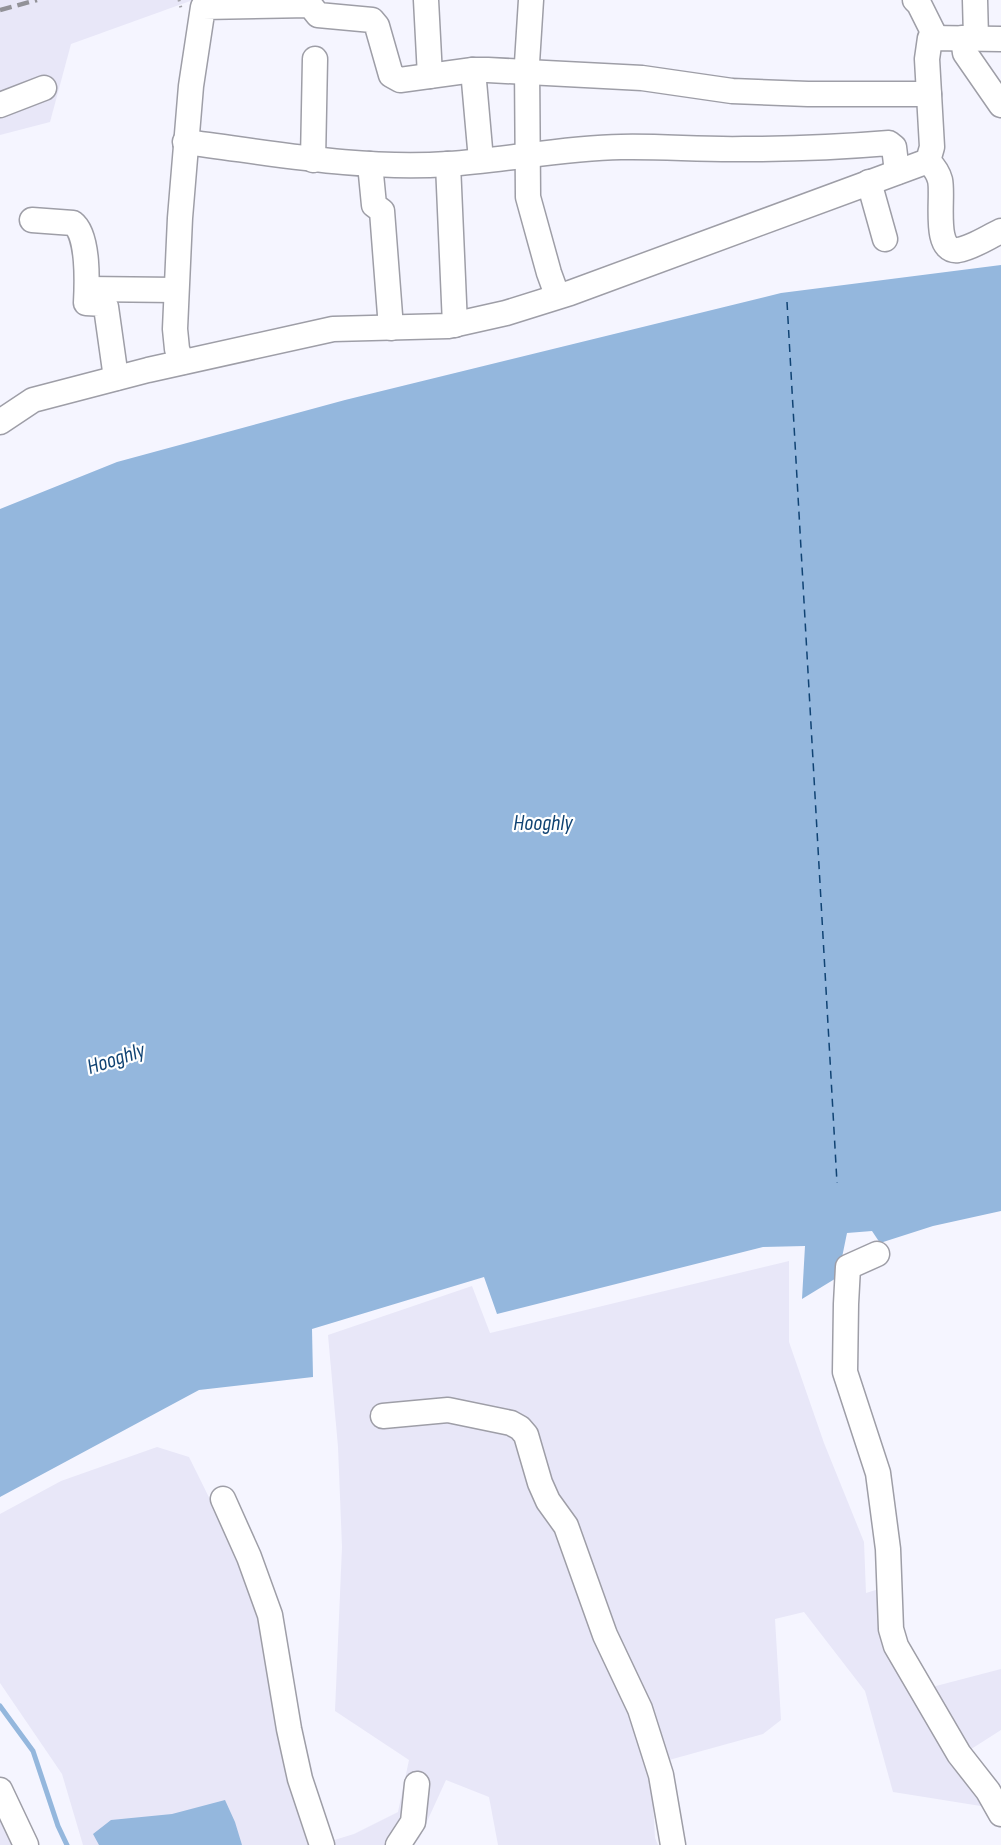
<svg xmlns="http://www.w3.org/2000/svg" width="1001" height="1845" font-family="'Sofia Sans Condensed',sans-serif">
<rect width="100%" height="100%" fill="#f5f5ff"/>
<g fill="#e8e7f8">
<path d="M0 0H193L71 44 50 122 0 135Z"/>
<path d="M789 1261V1342L824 1443 864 1542 866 1593 882 1588 913 1692 1001 1669V1730L954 1760 987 1807 893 1792 865 1691 804 1612 775 1619 781 1720 763 1734 651 1765 655 1838 658 1845H498L489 1797 446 1780 419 1839 410 1845H331V1841L354 1834 398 1812 409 1760 335 1711 342 1547 338 1447 328 1335 472 1286 490 1333Z"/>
<path d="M157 1447 189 1457 242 1564 267 1641 314 1845H83L62 1774 0 1683V1514L61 1481Z"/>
<path d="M0 1800 20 1845H0Z"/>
</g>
<g fill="#94b7dd">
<path d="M1001 265V1211L933 1226 880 1243 872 1231 847 1233 838 1277 802 1299 805 1246 763 1247 497 1314 484 1277 312 1329 313 1377 199 1390 0 1497V509L117 462 345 400 781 293Z"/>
<path d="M225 1800 235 1822 242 1845H99L93 1834 111 1820 172 1814Z"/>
</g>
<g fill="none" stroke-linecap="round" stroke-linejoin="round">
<path stroke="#94b7dd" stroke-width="5" d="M0 1706 33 1751 58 1826 67 1845"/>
<path stroke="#104373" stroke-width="1.5" stroke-dasharray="8 6" stroke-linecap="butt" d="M787 302 837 1183"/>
<defs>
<g id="minor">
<path d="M426 0 430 76"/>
<path d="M531 0 527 63 528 197 549 273 557 295"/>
<path d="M915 0 919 4 936 38"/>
<path d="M975 0 976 38"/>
<path d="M963 38 965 53 1001 105"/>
<path d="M473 70 481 160"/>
<path d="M0 105 44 88"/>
<path d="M185 142C273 153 360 170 448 164 506 160 563 148 621 147 661 146 703 150 744 149 792 149 841 147 889 143L894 147 897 172"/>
<path d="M313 160 315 59"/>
<path d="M928 161C933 166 938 172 940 180 944 196 932 253 958 250 972 248 988 237 1001 231"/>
<path d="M370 164 374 205 382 211 391 328"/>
<path d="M448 164 455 325"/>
<path d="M869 182 885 239"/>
<path d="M32 220 73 223C89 235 87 284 86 303L104 304 106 307 116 378"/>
<path d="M87 289 176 290"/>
<path d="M182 362 177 349 175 329 180 218 191 86 203 7 310 5 318 15 372 20 377 26 391 75 400 80 473 70H488L642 78 732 91 808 94H929"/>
<path d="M0 422 33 400 148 370 333 329 448 326 506 313 570 293 928 161 932 147 927 59 930 38 1001 39"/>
<path d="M877 1254 848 1267 846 1304 845 1372 878 1473 888 1549 891 1629 896 1646 959 1754 988 1791 1001 1814"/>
<path d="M383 1416 448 1410 511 1423 520 1428 526 1435 540 1483 548 1501 566 1526 605 1635 640 1709 661 1775 673 1845"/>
<path d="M223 1499 249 1557 270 1615 289 1729 300 1779 322 1845"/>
<path d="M0 1790 26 1845"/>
<path d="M398 1845 413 1822 417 1784"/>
</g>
</defs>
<use href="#minor" stroke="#9e9ea7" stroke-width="27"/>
<path stroke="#a1a1a8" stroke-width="3" stroke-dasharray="1.5 4.5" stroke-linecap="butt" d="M179 0 181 8 183 9"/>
<use href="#minor" stroke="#fff" stroke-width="24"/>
<path stroke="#929298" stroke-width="4.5" stroke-dasharray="12 6" stroke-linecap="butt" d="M0 10 37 0"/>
</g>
<g text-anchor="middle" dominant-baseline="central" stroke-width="4.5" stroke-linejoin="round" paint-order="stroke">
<g font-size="22" font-style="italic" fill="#104373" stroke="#fff">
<text x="543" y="823">Hooghly</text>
<text transform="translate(116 1059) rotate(-18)">Hooghly</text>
</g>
</g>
</svg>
